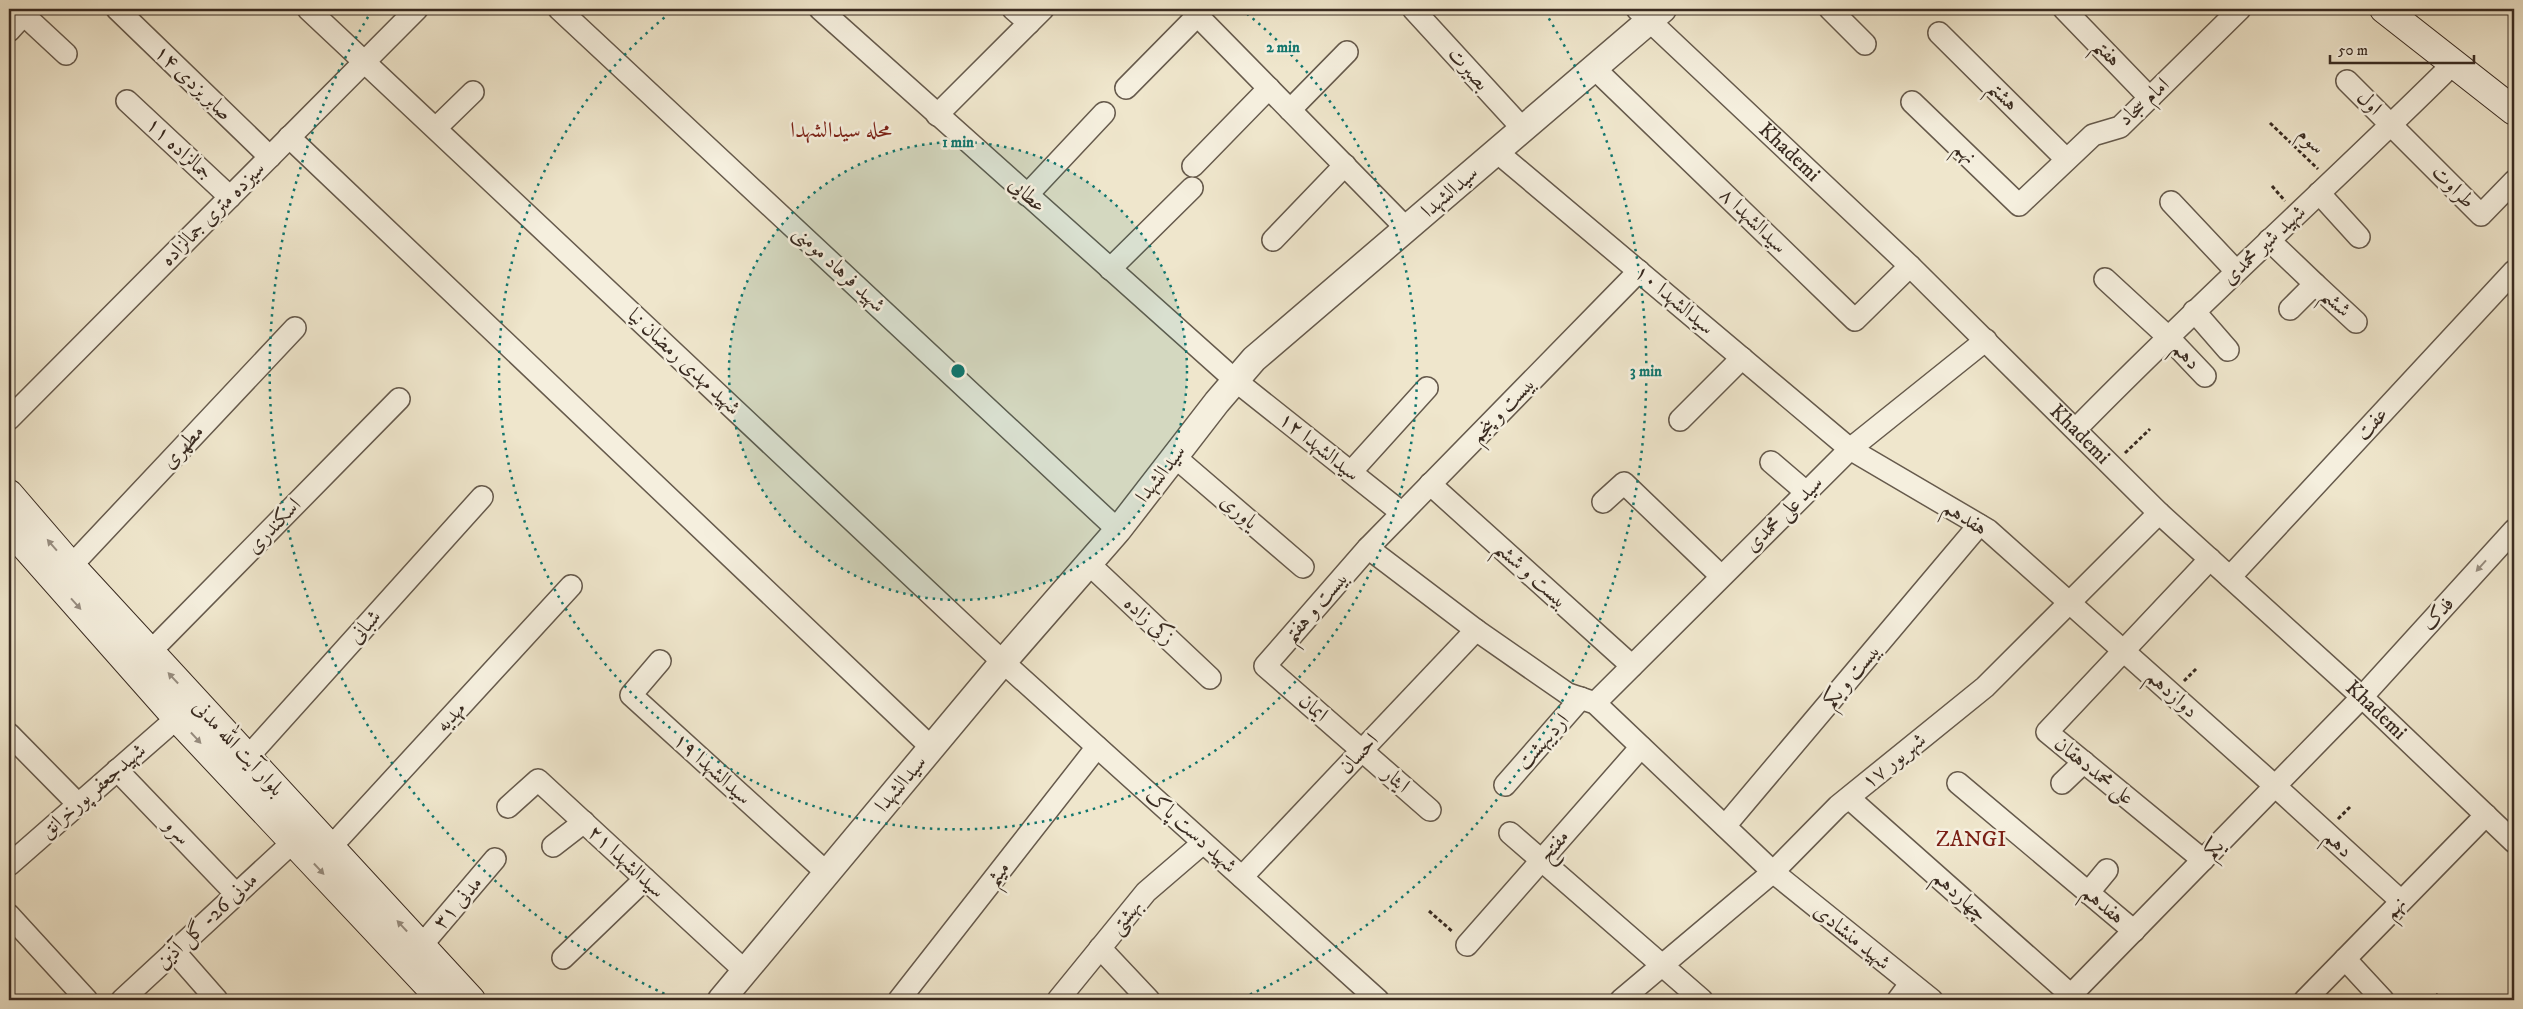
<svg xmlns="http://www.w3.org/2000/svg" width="2523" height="1009" font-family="'IM FELL DW Pica',Amiri,serif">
<rect width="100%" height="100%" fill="#efe6cc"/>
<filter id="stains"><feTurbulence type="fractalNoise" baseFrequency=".004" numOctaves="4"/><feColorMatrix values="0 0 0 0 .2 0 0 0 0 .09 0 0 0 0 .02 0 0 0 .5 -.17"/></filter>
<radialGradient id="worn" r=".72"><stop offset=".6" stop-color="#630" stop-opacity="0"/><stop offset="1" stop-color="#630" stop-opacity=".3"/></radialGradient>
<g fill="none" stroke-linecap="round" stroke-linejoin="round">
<defs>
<g id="minor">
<path d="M117 9 270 157"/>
<path d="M308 9 1003 662 1378 1000"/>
<path d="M559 9 1118 530"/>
<path d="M820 9 1236 381 1402 513"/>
<path d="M1013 9 1029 23"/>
<path d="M1191 9 1407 229"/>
<path d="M1413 9 1523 129"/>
<path id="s1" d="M1637 9 1910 266 2159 513 2362 697 2514 842"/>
<path d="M1830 9 1865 44"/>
<path d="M2064 9 2150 98"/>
<path d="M24 15 66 54"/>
<path d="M9 31 29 9"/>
<path d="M1939 33 2066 159"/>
<path d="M1594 68 1855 320 1910 266"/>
<path d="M2347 81 2481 215 2514 181"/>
<path d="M1126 88 1198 15"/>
<path d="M127 101 230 197"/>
<path d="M1912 102 2019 205 2093 135 2120 127 2240 9"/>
<path d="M1290 110 1347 52"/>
<path d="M937 115 1043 9"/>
<path d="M436 128 473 92"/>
<path d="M289 137 932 748"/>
<path d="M1497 152 1850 449 1988 530 2275 786 2401 901"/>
<path d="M1193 166 1269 88"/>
<path d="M2319 193 2359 237"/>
<path d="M1027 195 1104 113"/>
<path d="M2171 202 2236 271"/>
<path d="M1273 240 1345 165"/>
<path d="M2269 240 2315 284 2290 309"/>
<path d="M1110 269 1192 188"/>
<path d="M2105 279 2167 336 2205 376"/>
<path d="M2315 284 2356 322"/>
<path d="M2194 311 2228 350"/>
<path d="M9 419 417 9"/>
<path d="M1680 420 1742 358"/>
<path d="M2076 429C2198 304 2329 187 2453 64"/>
<path d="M1175 457 1303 567"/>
<path d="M1771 462 1806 492"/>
<path d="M1351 472 1427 388"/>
<path d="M1430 484 1632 666"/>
<path d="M1603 502 1624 483 1721 576"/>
<path d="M1368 548 1476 630 1568 694 1595 703 1773 872 1932 1000"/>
<path d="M1089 564 1210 678"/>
<path d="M71 566 295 328"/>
<path d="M2230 577 2514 271"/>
<path d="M150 652 399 399"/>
<path d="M660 661 631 695 827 873"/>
<path d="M1595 703 1850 449 1986 340"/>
<path d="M9 734 78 804"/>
<path d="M247 758 482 497"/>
<path d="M117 770 236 894"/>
<path d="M1958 783 2134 931"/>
<path d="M2062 783 2084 762"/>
<path d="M1505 785 1581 698"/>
<path d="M1849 798 2071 995"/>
<path d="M508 807 538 780 745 971"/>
<path d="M1430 810 1265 666 1368 548 1639 271"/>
<path d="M1725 826 1979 525"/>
<path d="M1510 833 1702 1000"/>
<path d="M553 846 584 822"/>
<path d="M330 848 571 586"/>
<path d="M2203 860 2047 732 2210 559"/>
<path d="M9 865 177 718"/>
<path d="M1242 877 1476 630"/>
<path d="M2088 893 2107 870"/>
<path d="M9 915 87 1000"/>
<path d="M1467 945 1641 747"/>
<path d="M421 946 495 859"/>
<path d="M1100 948 1149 1000"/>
<path d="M174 951 217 1000"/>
<path d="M563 958 645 879"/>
<path d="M2345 959 2383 1000"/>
<path d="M122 1000 293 842"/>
<path d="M899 1000 1097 747"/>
<path d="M1058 1000 1146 892 1203 843"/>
<path d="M1621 1000 1773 872 1838 806 1985 687 2159 513"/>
<path d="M1898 1000 1910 984"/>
<path d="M2066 1000 2362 697 2514 530"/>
<path d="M2305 1000 2486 815"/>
</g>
<path id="tertiary" d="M721 1000 1003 662 1118 530 1217 402 1254 359 1663 9"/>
<g id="secondary">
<path d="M2384 9 2514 111"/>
<path d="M9 494 71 566 471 1000"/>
<path d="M9 528 177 718 442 1000"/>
</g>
</defs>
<use href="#minor" stroke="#665a4c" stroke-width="24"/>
<use href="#tertiary" stroke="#665a4c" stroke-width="29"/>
<use href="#secondary" stroke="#392b21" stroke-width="30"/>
<g stroke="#392b21" stroke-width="3" stroke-dasharray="4 2.5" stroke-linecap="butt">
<path d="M2270 123 2318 169"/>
<path d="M2272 186 2285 201"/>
<path d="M2125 453 2150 429"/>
<path d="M2184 681 2197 668"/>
<path d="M2338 819 2350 807"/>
<path d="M1429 911 1453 932"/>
<path d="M2432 1000 2438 994"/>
</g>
<use href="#minor" stroke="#f5efde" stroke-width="21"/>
<use href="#tertiary" stroke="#f5efde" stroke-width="26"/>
<use href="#secondary" stroke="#f5efde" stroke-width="28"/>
</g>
<defs><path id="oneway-solid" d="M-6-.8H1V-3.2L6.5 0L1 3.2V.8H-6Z" transform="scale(1.25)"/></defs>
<g fill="#978d80">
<use href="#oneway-solid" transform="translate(52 545) rotate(-131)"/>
<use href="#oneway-solid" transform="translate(2481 566) rotate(132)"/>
<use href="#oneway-solid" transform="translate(76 604) rotate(48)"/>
<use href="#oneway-solid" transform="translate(173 678) rotate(-133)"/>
<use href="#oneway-solid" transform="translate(196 738) rotate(47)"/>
<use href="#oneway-solid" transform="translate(319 869) rotate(47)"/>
<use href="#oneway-solid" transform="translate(402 926) rotate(-133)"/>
</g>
<circle cx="958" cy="371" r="229" fill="#0f766e" fill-opacity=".12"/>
<g fill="none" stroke="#0f766e" stroke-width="2.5" stroke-dasharray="2.5 5">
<circle cx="958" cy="371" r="229"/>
<path d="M1241 9A459 459 0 1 1 675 9"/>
<path d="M678 1000A688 688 0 0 1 371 12M1545 12A688 688 0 0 1 1238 1000"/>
</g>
<g text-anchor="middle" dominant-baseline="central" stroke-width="5" stroke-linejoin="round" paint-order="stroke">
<g font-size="21" fill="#392b21" stroke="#f5efde">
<text transform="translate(2107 53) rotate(46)">هفتم</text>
<text transform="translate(1468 69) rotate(48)">بصیرت</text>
<text transform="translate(193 83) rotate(44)">صابر یزدی ۱۴</text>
<text transform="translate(2003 96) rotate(45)">هشتم</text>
<text transform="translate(2144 102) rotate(-42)">امام سجاد</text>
<text transform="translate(2369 103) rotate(45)">اول</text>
<text transform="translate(2311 141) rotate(44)">سوم</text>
<text transform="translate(179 149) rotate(43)">جمالزاده ۱۱</text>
<text stroke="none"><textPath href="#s1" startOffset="209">Khademi</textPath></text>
<text transform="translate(1965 153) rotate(44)">نهم</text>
<text transform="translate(2453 187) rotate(45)">طراوت</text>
<text transform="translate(1450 192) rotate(-41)">سیدالشهدا</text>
<text transform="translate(1027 195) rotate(42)">عطایی</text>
<text transform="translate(213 214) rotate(-45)">سیزده متری جمالزاده</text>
<text transform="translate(1753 221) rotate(44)">سیدالشهدا ۸</text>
<text transform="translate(2264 245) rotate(-43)">شهید شیر محمدی</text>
<text transform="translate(839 269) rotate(43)">شهید فرهاد مومنی</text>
<text transform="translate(1674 300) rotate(40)">سیدالشهدا ۱۰</text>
<text transform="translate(2336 303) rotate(43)">ششم</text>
<text transform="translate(2186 356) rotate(46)">دهم</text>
<text transform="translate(684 362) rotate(43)">شهید مهدی رمضان نیا</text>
<text transform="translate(1503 410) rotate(-46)">بیست و پنجم</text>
<text transform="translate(2372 424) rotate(-47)">عفت</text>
<text stroke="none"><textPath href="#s1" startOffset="614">Khademi</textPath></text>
<text transform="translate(183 447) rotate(-47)">مطهری</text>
<text transform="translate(1319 447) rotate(39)">سیدالشهدا ۱۲</text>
<text transform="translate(1161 474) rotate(-52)">سیدالشهدا</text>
<text transform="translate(1239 512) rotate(41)">یاوری</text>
<text transform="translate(1784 514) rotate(-44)">سید علی محمدی</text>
<text transform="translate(1965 518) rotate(32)">هفدهم</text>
<text transform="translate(274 526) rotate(-46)">اسکندری</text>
<text transform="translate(1531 575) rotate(42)">بیست و ششم</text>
<text transform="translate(1316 607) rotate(-49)">بیست و هفتم</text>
<text transform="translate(2438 614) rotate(-48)">فدک</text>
<text transform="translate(1149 621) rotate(43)">زکی زاده</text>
<text transform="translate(365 627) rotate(-48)">شبانی</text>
<text transform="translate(1852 676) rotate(-50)">بیست و یکم</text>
<text transform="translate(2172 694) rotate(42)">دوازدهم</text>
<text transform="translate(1313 708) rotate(41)">ایمان</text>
<text stroke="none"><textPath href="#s1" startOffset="1019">Khademi</textPath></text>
<text transform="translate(451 717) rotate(-47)">مهدیه</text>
<text transform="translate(1543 742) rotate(-49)">اردیبهشت</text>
<text transform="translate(238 748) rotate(47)">بلوار آیت الله مدنی</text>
<text transform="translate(1359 754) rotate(-47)">احسان</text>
<text transform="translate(1894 761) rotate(-39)">۱۷ شهریور</text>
<text transform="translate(712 769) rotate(42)">سیدالشهدا ۱۹</text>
<text transform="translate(2094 771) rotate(39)">علی محمددهقان</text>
<text transform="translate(1396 780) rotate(41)">ایثار</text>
<text transform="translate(901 784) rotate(-50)">سیدالشهدا</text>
<text transform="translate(93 791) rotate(-41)">شهیدجعفر پورخرانق</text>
<text transform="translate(1191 831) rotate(42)">شهید دست پاک</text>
<text transform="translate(177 832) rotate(46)">سرو</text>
<text transform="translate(2338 844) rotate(43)">دهم</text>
<text transform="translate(1554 846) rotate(-49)">مفتح</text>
<text transform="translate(2214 849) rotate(-46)">یکم</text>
<text transform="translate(626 862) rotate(43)">سیدالشهدا ۲۱</text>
<text transform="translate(998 874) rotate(-52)">میثم</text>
<text transform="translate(1960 896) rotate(42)">چهاردهم</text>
<text transform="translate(458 903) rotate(-49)">مدنی ۳۱</text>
<text transform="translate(2103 905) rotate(40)">هفدهم</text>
<text transform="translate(2395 908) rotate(-46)">نهم</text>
<text transform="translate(1126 917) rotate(-51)">بهشتی</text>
<text transform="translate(207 921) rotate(-43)">مدنی 26- گل آذین</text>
<text transform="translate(1852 937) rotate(39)">شهید منشادی</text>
</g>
<g font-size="22" fill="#7a1f14" stroke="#f5efde">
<text x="841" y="130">محله سیدالشهدا</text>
<text x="1971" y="839">ZANGI</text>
</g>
</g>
<circle cx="958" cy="371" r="8" fill="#0f766e" stroke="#f5efde" stroke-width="2.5"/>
<g font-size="15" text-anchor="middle" font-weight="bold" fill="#0f766e" stroke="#f5efde" stroke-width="5" stroke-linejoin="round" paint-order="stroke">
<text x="1283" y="52">2 min</text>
<text x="958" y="147">1 min</text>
<text x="1646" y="376">3 min</text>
</g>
<rect width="2523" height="1009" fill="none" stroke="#efe6cc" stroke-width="30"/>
<rect x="10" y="10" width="2503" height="989" fill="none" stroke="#392b21" stroke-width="2.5"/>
<rect x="15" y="15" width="2493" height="979" fill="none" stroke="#392b21"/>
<path d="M2330 55v8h144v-8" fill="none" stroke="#392b21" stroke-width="2.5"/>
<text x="2338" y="55" font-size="15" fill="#392b21" stroke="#f5efde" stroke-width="4" paint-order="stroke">50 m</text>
<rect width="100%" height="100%" filter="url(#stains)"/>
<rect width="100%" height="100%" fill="url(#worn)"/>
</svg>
